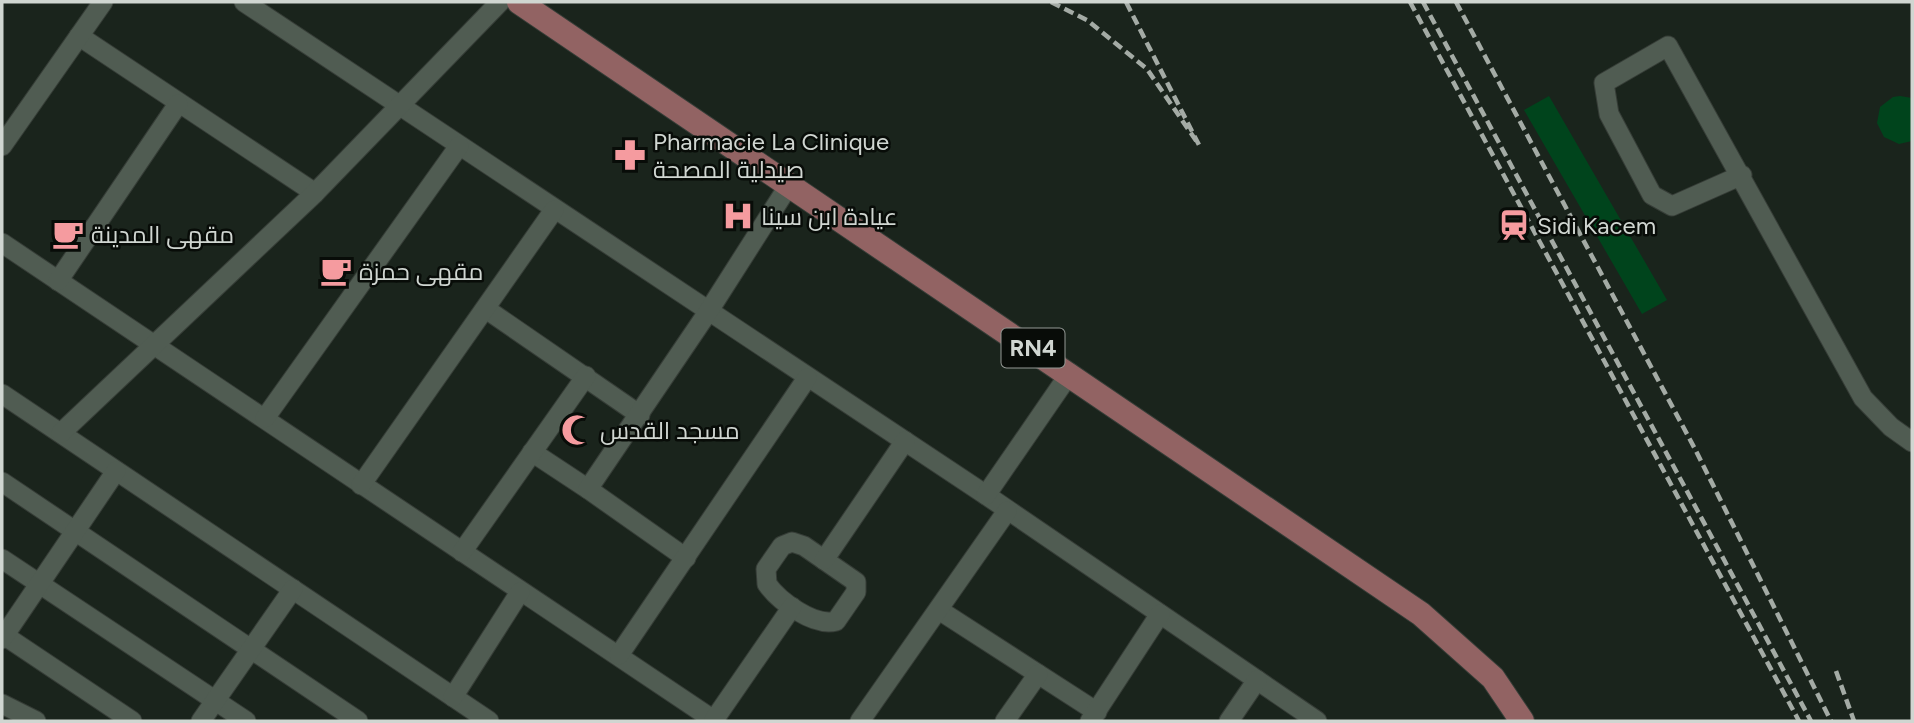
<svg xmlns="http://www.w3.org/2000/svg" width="1914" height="723" font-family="Figtree,Cairo,sans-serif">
<rect width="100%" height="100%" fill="#1a241c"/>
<g fill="#00441c">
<path d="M1549 96 1667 300 1642 314 1524 110Z"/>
<path d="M1900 96 1912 98V141L1899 144 1884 137 1877 123 1880 107 1893 97Z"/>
</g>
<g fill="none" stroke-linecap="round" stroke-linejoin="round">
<defs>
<g id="minor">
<path d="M244 2 986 495 1317 721"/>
<path d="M79 36 315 193"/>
<path d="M2 146 103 2"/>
<path d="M1742 175 1672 206 1652 195 1609 114 1604 83 1668 46 1863 398 1891 427 1912 442"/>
<path d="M2 243 715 721"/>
<path d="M58 281 178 104"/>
<path d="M486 309 640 415"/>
<path d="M2 394 489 721"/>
<path d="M265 418 459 146"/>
<path d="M61 433 315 193 500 2"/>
<path d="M532 452 588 489"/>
<path d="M2 482 358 721"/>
<path d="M361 485 554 210"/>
<path d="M986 495 1070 373"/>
<path d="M792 542 804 546 856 582V592L836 621C814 627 779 601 767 584L766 569 782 546Z"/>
<path d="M462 552 586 376"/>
<path d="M686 558 588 489 708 312 789 185"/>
<path d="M2 559 246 721"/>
<path d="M824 560 905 441"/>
<path d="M939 610 1097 712"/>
<path d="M2 634 132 721"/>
<path d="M2 639 116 471"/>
<path d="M619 655 807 378"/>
<path d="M453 697 520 592"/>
<path d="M2 704 36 721"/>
<path d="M714 720 792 607"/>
<path d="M201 721 293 589"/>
<path d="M860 721 1007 511"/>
<path d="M1005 721 1038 674"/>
<path d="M1090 721 1160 614"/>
<path d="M1229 721 1257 680"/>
</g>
<path id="major" d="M519 2 1421 614 1493 678 1522 721"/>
</defs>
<use href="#minor" stroke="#363d37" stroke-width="21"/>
<use href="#major" stroke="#363d37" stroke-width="26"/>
<use href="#minor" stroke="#505c52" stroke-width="19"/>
<use href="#major" stroke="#926363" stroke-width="24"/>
<g stroke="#a4aba5" stroke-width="4.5" stroke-dasharray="10 5" stroke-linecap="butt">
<path d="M1051 2 1087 20 1147 69 1199 145 1126 2"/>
<path d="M1410 2 1799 721"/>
<path d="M1423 2 1811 721"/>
<path d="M1456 2 1695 449 1831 721"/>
<path d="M1836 671 1854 721"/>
</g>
</g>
<defs>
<symbol id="pharmacy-bare" viewBox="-9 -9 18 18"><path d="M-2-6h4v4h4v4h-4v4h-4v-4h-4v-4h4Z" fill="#f59b9f" stroke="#080c08" stroke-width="2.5" paint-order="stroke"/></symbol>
<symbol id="hospital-bare" viewBox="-9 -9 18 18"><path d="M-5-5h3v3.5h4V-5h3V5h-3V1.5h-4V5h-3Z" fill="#f59b9f" stroke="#080c08" stroke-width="2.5" paint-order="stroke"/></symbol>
<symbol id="station-bare" viewBox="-9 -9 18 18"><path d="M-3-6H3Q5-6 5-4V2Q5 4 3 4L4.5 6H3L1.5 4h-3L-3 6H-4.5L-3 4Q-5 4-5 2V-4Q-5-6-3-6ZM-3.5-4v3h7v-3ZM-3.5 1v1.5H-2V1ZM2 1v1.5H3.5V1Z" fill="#f59b9f" stroke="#080c08" stroke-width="2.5" paint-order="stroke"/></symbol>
<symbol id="cafe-bare" viewBox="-9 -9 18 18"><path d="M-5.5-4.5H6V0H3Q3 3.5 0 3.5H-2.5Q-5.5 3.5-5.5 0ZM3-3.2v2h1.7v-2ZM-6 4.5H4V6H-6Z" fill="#f59b9f" stroke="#080c08" stroke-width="2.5" paint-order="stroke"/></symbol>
<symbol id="mosque-bare" viewBox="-9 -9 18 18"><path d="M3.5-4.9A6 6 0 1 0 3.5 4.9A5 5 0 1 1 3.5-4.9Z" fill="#f59b9f" stroke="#080c08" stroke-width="2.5" paint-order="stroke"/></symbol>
</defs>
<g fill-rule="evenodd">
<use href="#pharmacy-bare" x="608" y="133" width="44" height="44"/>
<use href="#hospital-bare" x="716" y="194" width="44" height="44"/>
<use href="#station-bare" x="1492" y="203" width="44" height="44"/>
<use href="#cafe-bare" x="46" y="212" width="44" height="44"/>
<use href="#cafe-bare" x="314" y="249" width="44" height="44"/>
<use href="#mosque-bare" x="555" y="408" width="44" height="44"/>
</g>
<g text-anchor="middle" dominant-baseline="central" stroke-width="5" stroke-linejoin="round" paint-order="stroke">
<rect fill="#080c08" stroke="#949995" stroke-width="2" x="1001.5" y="328.5" width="63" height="39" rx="5"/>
<g font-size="23" font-weight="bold" fill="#d0d6d1">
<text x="1033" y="348">RN4</text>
</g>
<g font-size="24" fill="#d0d6d1" stroke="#080c08" text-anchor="start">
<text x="653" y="141">Pharmacie La Clinique<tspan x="653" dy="28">صيدلية المصحة</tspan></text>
<text x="761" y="216">عيادة ابن سينا</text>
<text x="1537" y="225">Sidi Kacem</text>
<text x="91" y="234">مقهى المدينة</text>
<text x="359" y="271">مقهى حمزة</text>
<text x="600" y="430">مسجد القدس</text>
</g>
</g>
<rect width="1914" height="723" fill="none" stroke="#d0d6d1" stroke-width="7"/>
</svg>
